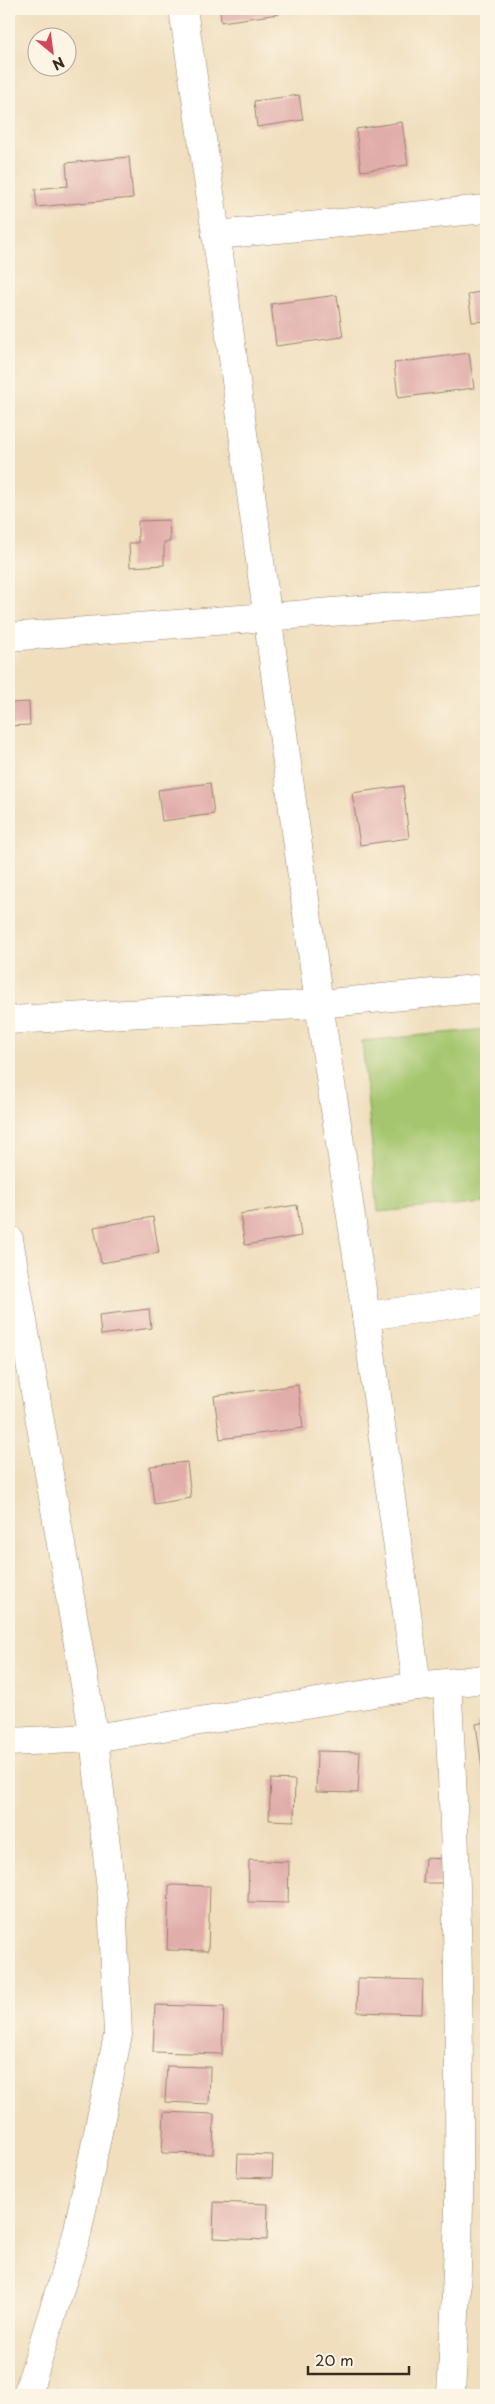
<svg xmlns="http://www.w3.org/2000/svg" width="495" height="2404" font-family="'Playpen Sans',sans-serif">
<rect width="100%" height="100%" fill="#fcf5e5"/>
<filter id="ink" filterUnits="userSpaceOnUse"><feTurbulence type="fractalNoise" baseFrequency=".02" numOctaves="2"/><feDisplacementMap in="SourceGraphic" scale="10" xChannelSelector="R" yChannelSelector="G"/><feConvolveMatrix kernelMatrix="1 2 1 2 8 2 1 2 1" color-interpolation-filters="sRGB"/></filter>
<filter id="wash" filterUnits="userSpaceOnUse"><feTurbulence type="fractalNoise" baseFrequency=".0096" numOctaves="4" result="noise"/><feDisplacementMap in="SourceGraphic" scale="20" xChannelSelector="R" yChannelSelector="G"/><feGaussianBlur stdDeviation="1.12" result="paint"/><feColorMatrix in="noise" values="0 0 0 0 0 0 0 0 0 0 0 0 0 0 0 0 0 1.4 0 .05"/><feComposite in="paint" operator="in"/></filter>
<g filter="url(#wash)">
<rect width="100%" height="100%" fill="#f0debd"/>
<path fill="#a5c66e" stroke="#707846" d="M486 1029V1202L378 1212 362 1041Z"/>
<g id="blocks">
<g fill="#e1adaa">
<path d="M220 9H279V14L221 22Z"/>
<path d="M299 95 303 120 257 127 254 101Z"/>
<path d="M402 122 408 165 361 171 356 129Z"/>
<path d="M129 157 133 198 37 207 35 189 68 186 66 163Z"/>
<path d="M486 291V321L472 322 468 294Z"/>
<path d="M337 295 343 337 276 346 271 304Z"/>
<path d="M469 353 474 388 398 398 394 363Z"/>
<path d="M169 520 170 542H164V565L130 567 129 543H138V521Z"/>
<path d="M29 702 30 725 9 726V703Z"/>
<path d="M210 783 214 814 162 821 158 790Z"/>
<path d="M403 786 409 838 360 845 352 793Z"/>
<path d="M297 1205 301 1236 245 1245 240 1214Z"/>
<path d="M153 1217 159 1253 101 1263 94 1227Z"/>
<path d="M149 1309 151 1328 101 1335 99 1315Z"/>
<path d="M298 1385 303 1428 220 1439 214 1396Z"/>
<path d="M187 1462 191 1498 154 1504 150 1466Z"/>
<path d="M486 1722V1767L482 1768 476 1724Z"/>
<path d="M317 1751 360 1752 358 1793 316 1792Z"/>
<path d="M271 1779 295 1780 294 1821 269 1820Z"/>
<path d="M425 1858 445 1859 444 1883H423Z"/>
<path d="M249 1860 289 1862 288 1903 248 1902Z"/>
<path d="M169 1885 210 1886 208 1951 167 1950Z"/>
<path d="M358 1978 423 1980 422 2014 357 2012Z"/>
<path d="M155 2005 224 2007 222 2054 153 2052Z"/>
<path d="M167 2066 210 2067 209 2104 165 2102Z"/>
<path d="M164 2112 214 2114 213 2154 162 2153Z"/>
<path d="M238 2154 273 2155 272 2178 237 2177Z"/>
<path d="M214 2202 268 2204 267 2240 213 2238Z"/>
</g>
</g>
</g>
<g filter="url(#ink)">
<use href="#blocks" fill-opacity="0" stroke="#96846e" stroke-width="1"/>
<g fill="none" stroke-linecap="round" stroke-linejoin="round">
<defs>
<g id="minor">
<path d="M183 9 221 268 319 1004 366 1316 417 1686"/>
<path d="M216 235 486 209"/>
<path d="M9 637 486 600"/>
<path d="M9 1020 319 1004 486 988"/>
<path d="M9 1239 94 1738 112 1899 118 2035 77 2234 27 2395"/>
<path d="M366 1316 486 1300"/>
<path d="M447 1684C458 1857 460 2030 459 2202 458 2267 454 2331 451 2395"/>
<path d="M9 1742 94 1738 417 1686 486 1679"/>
</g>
</defs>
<use href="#minor" stroke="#96846e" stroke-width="29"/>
<use href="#minor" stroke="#fff" stroke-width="28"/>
</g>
</g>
<rect width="495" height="2404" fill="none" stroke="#fcf5e5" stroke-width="30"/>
<g transform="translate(52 52) rotate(151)"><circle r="24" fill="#fcf5e5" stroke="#afa495"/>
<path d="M0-4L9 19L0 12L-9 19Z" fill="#d1495b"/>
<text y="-8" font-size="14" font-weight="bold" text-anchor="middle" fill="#3b2a1e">N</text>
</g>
<path d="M308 2366v8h101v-8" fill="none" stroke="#3b2a1e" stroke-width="2.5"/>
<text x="315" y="2366" font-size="15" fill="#3b2a1e" stroke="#fcf5e5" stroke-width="4" paint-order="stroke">20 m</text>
</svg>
